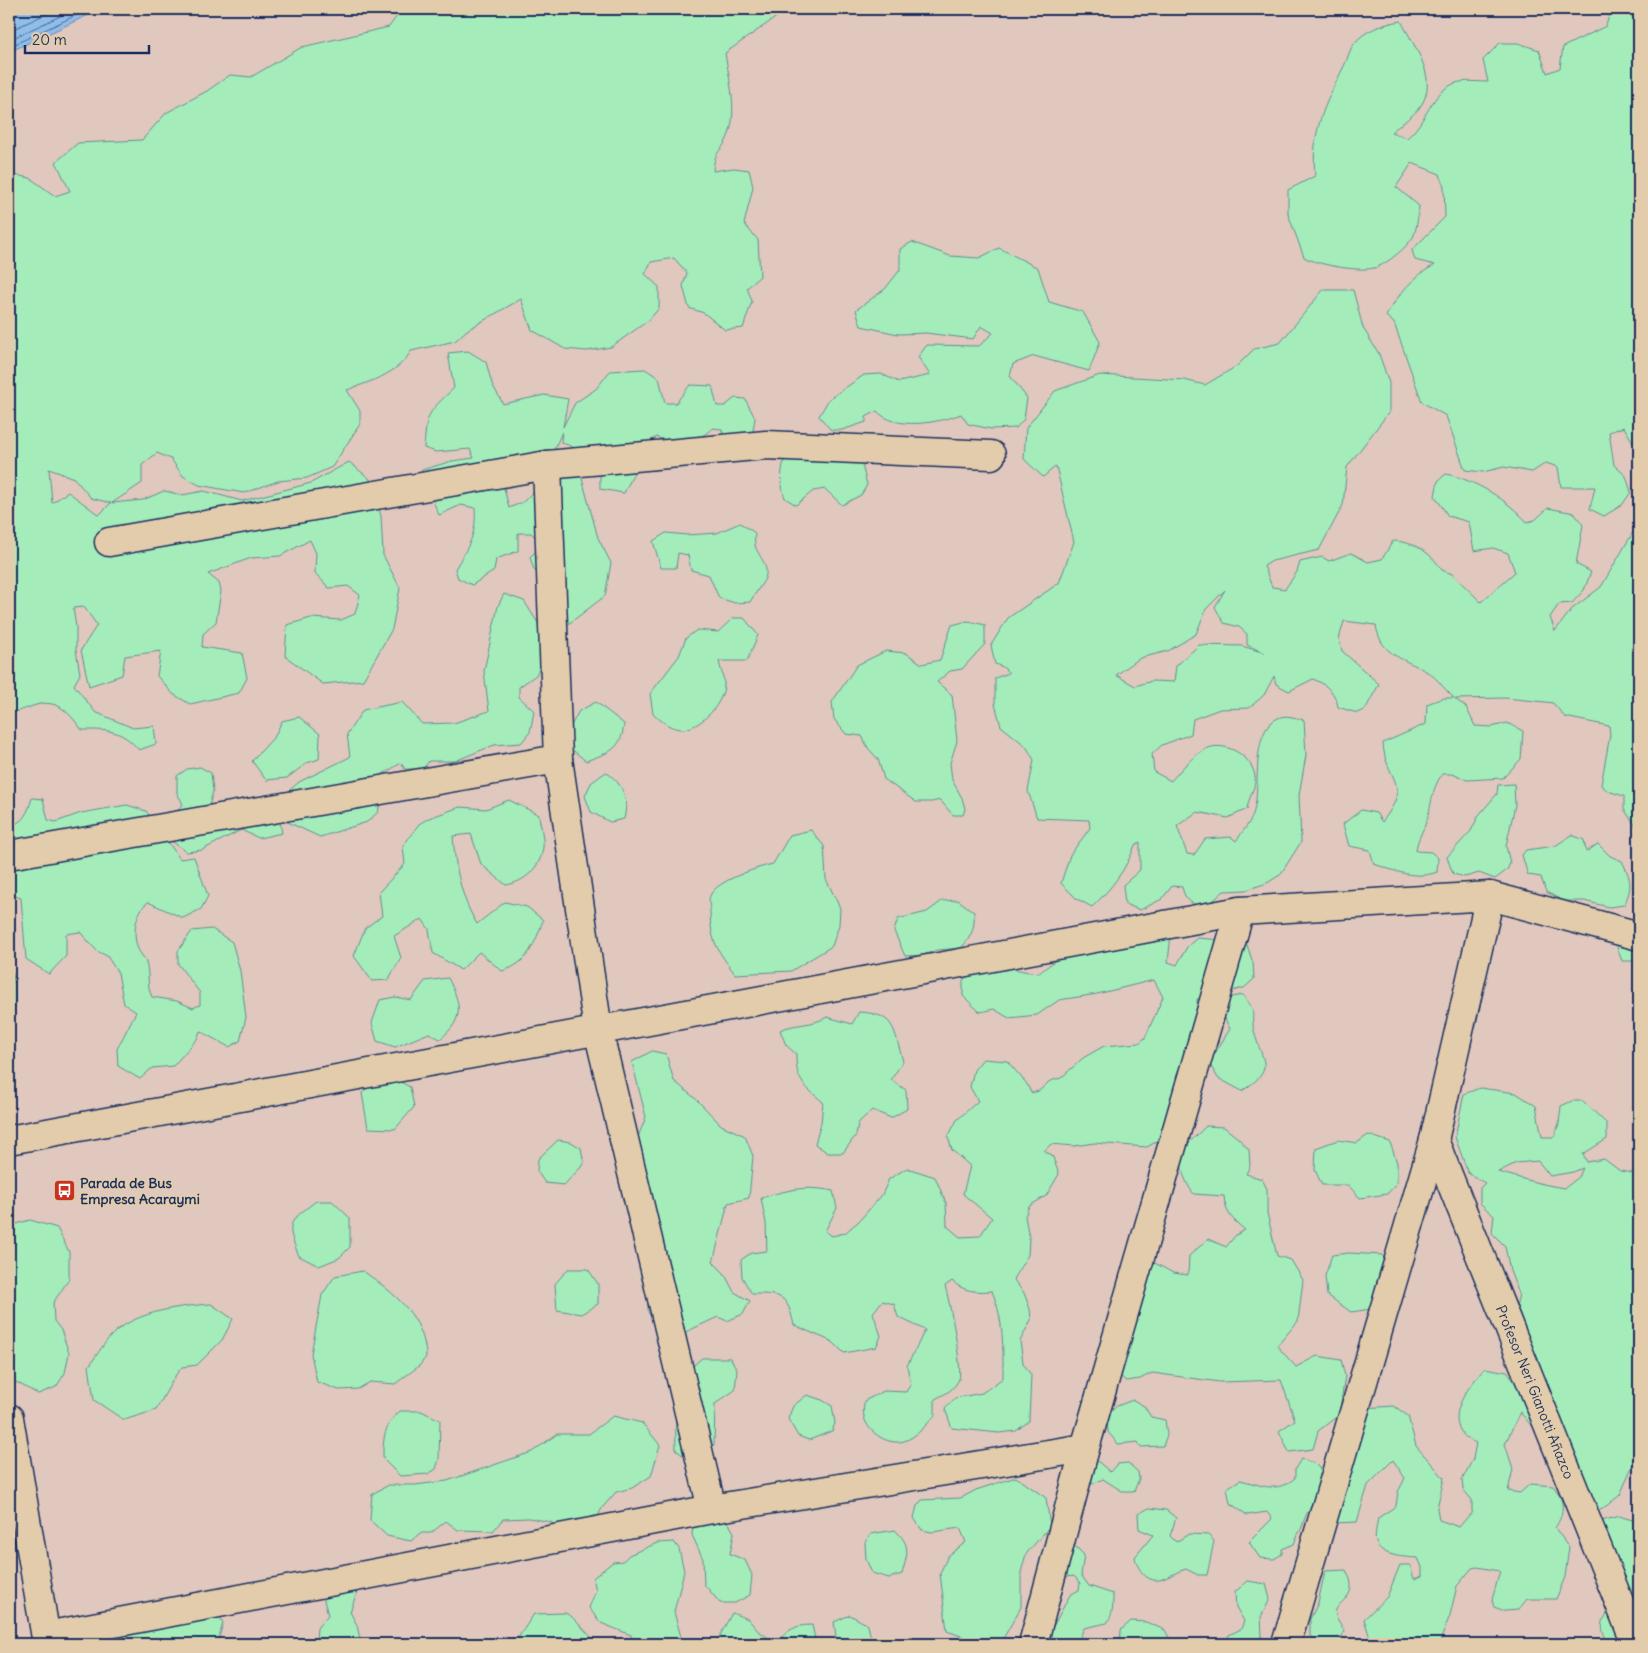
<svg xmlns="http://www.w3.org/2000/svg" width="1648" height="1653" font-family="Delius,sans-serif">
<rect width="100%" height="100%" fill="#e0c8be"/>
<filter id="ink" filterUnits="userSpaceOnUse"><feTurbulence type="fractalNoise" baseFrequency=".02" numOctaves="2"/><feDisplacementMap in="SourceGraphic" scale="10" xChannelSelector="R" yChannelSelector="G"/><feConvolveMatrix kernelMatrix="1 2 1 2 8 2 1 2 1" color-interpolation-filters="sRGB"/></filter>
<g filter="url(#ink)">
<g fill="#a4edbb" stroke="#608e8c" fill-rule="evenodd">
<path d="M402 9H788L725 53C729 79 739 114 727 139 719 155 715 149 713 171L734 168 749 170 753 187 744 224 758 240 760 276 747 288 752 301 743 328 725 330 704 313 689 308 683 286 687 273 674 258 651 262 645 274 659 287V308L649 320 611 347 587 351 565 349 532 330 521 299 467 330 455 341 411 351C398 374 371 381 347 390L360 411V424L332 467 307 478 278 481 244 493 221 489 199 485 183 476 171 459 157 453 142 465V483L112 503 143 500 164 491 182 495 204 491 242 501 311 483 349 462 370 479 381 516 383 555 400 588 392 629 363 680 323 684 285 656 287 625 311 618 341 620 355 614 360 595 348 586 329 588 315 573 316 553 310 540 280 556 251 558 208 574 219 583 221 591 216 622 203 634 202 647 242 653 247 678 239 693 190 704 173 694 157 676 161 651 125 656 122 675 89 686 81 650 97 625 84 607 73 608 76 627V650L80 674 74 685 95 712 133 728 154 726 156 744 139 750C121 729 108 730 82 730 70 714 58 698 36 705 26 708 19 712 9 712V174L30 178 55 196 70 191 56 162 78 143 142 140 166 113 207 91 230 75 251 77 302 47 389 27ZM49 469 74 478 91 498 111 503 99 515 68 492 52 503Z"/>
<path d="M1611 9H1639V448L1634 444 1624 427 1609 432 1614 465 1626 476 1631 492 1622 505 1604 516 1590 509 1595 487H1561L1558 467 1546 463 1532 472 1504 467 1483 472 1465 470 1446 416 1422 402 1394 323 1386 316C1398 295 1413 276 1435 265L1415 260 1412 250 1445 217 1444 186 1440 174 1412 163 1396 187 1419 206C1418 215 1417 229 1413 237 1406 248 1389 262 1377 267 1363 273 1318 265 1304 257L1288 214V190L1315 176C1311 130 1324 107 1344 66 1348 59 1349 50 1354 44 1364 30 1384 24 1401 21 1413 45 1437 75 1423 102 1417 114 1401 124 1391 132L1407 138C1428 121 1430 92 1456 83 1465 80 1478 82 1488 82L1483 60 1500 43H1518L1539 50 1547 73 1560 68 1563 47 1606 26Z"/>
<path d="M912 242 950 256 979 258 999 248 1038 268 1049 302 1083 312 1100 342 1089 371 1034 356 1013 364 1010 376 1027 398 1024 419 1016 428 991 429 968 424 961 414C938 423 895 431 877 411L866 417V422L842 430H831L819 416 829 399 864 375 881 374 899 382 930 375 918 357 927 345 979 346 993 333 981 326 973 339 926 333 898 334 861 326 856 310 885 289 900 270V249Z"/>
<path d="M1323 290H1353L1363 328 1379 354 1389 383V412L1347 467 1343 505 1319 550 1272 561 1264 566 1272 587 1285 589 1297 572 1300 562 1322 557 1329 561 1351 553 1368 562 1382 559 1393 541C1415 542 1430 552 1442 570L1452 574 1481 602 1515 572 1508 553 1493 548 1474 551 1469 522 1448 516 1435 496 1438 481 1446 474C1477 481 1506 499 1527 522L1535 520 1548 508 1574 513 1583 525 1576 564 1591 572 1584 590 1572 603 1559 604 1550 617 1555 631 1572 609 1601 587 1639 522V831L1624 809V796L1608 791 1601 785 1610 735 1609 726 1565 717 1553 703 1546 702 1505 698 1455 699 1466 707 1475 726 1492 727 1507 723 1523 731 1521 759 1503 778 1467 780 1452 774H1442C1429 793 1433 806 1425 825 1421 835 1417 840 1416 851L1431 852 1438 858 1437 872C1416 880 1395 871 1374 864L1370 850 1349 846 1343 824 1361 810 1376 813 1382 822C1414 782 1385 781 1383 743L1426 724 1427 704 1443 698H1454C1446 691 1438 679 1429 673 1406 658 1381 658 1376 625L1344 621 1339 639 1342 651 1379 684 1365 710 1357 713 1338 707C1336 693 1326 684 1313 679L1289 691 1276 684 1274 676 1264 695 1249 708 1220 709 1193 719 1191 734 1162 745 1152 754 1154 772 1171 781C1181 770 1192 756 1206 749 1226 739 1258 759 1255 783 1253 792 1248 800 1247 809L1228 818 1197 812 1177 826 1187 854 1194 855 1205 839 1231 837 1236 841C1242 832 1252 821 1254 811 1261 785 1250 731 1278 718 1286 714 1296 718 1304 720L1306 755 1299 795 1301 842 1280 875 1267 883 1246 890 1224 891 1207 906C1193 906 1185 901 1182 887L1172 886 1162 899 1140 910 1125 904 1123 885 1140 870V842L1135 845C1126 870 1111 889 1092 907L1077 899 1061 883 1070 855 1090 828 1089 820 1037 818 1028 791 1034 760 1026 746 1001 726 995 704V678L1009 673 1003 667 995 664 991 645 1008 618 1059 583 1074 542 1056 466 1043 477 1024 459 1026 428 1055 391 1100 375 1184 380 1205 385 1237 366 1254 349 1280 343ZM1225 590 1215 607 1224 623 1239 627 1247 634V645L1265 653 1242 646 1199 645 1176 666 1174 682 1152 681 1135 686 1116 675 1140 658 1168 651 1196 634 1206 609Z"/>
<path d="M468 351 486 362 492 384 503 404 544 395 568 399 563 427 575 403 596 389 610 371 645 369 659 378 665 403H676L690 385 712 386 717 406H725L735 398 745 399 755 418 752 437 724 440 722 429 712 428C700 442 673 445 657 437L635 449 632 457 634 473 624 493 600 489V476C588 462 580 446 561 443L562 432 553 452 502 480 509 508 523 502 547 478 581 475 598 538 611 563 605 596 567 625 543 576 534 570 530 557 543 544 531 533H518V551L496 559 494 571 472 585 458 578 455 569C468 547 477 535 475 508L461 505 439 515 426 485 421 483 422 470 452 461 474 458 470 449 436 452 424 448C427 411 427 414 454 388L448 353Z"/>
<path d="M830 433 849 441 861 461 867 485 861 495 842 505 825 489 813 491 796 505 785 498C777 475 782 447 807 438 814 435 823 435 830 433Z"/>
<path d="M740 523 755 533C755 536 754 541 755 545 757 555 770 565 765 578 763 583 754 595 750 602L735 603 719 598 709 575 691 570 688 555 678 553 676 568H661L653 541 666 533 687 535 717 533Z"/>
<path d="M504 594 524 601 543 631 544 658 536 675 519 687V697L534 711 530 732 521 743 494 745 455 761H429L423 769H405L401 763 375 779 383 791 378 812 367 822 320 837 279 818 282 833 259 838 241 830 202 850 187 852 170 840V820L183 804 177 793V776L187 769 200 767 211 773 213 791 208 810 233 802 250 806 278 801 299 782 350 757 347 734 363 710 402 702 422 724 454 723 489 711 484 671 498 606Z"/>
<path d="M733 618H744L758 635 747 661H719C720 668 724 677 724 684 724 703 701 728 683 729 670 729 661 721 653 713L650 694 679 656 686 638 697 630 718 632Z"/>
<path d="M968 621 985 625V644L962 669 950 671 937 682 952 695 957 741 950 763 952 780 962 798 965 809 963 815H953L940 800 932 802H916L884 779 878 759 868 748 862 736 846 734 834 719 832 702 857 665 886 651 906 653 922 664 940 660 952 625Z"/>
<path d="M596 702 624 724C621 751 609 752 586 761L570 748 566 735 579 711Z"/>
<path d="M299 717 320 734 319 759 307 763 287 778 266 780 252 761 275 736 282 721Z"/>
<path d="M606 772C623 784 629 798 624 819L610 822 591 812 585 796 591 783Z"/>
<path d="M1514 784 1515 805 1506 846 1510 863 1507 870 1495 879 1479 873 1465 877 1453 874 1447 857 1471 831 1479 815 1497 794 1498 785Z"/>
<path d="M32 798 43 799 48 820 56 822 81 813 127 805 146 811 180 859 194 857 208 896 201 909 183 918 148 902C135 912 132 934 138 949 140 954 145 958 146 963 150 976 146 984 152 997L177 1001 193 1008 200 1005V993L178 964V951L192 931 212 929 232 942 240 971 246 1017 240 1041 229 1047 200 1031 197 1039 173 1066 152 1068 140 1079 118 1066 117 1049 136 1012 124 1004 118 973 107 956 97 951 80 932 66 934V956L49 974 26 959 21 898 9 894V826C24 823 28 812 32 798Z"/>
<path d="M509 800 539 815C540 825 544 837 543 847 541 867 525 882 506 885L481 864 471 834 453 836C455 867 461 898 477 924L505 902 527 907 543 920C535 943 528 964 502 971L479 952 461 970 433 953 429 929 422 919 394 936 401 958 388 980 372 981 354 956 365 928 382 916 379 892 405 864 403 846 419 824 429 818 460 807 486 809Z"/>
<path d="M811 830 824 846 826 879 840 908 839 925 832 946 791 971 735 974C717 949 711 943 710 911 710 907 708 900 710 896 715 881 759 867 773 864L790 835Z"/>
<path d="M1572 835 1584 840 1586 852 1598 844 1610 856 1622 861C1631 879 1633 887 1624 905L1609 907 1584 901H1564L1546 892 1541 877 1528 875 1522 855 1526 850 1555 846Z"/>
<path d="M958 900 974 912C975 928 972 936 961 948L937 950 923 955 905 956 894 931 898 919 927 912 942 901Z"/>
<path d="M1639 918V961H1622L1617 947Z"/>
<path d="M1090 924 1171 934 1168 962 1177 965 1187 947 1197 938 1246 942 1253 963 1254 979 1244 988 1197 999 1198 1027 1159 1140 1147 1147 1094 1143 1074 1146 1051 1144 1044 1151 1052 1155 1059 1174 1046 1196 1029 1206 1025 1216 1029 1238 1028 1255 1013 1279 1024 1293 1030 1309 1031 1320 1020 1341 1023 1363 1031 1375 1029 1421 1016 1431 999 1433 952 1428 945 1409 955 1398 982 1393 1003 1378C1003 1347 1004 1320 992 1291 976 1292 964 1292 952 1281L945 1286C949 1299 963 1369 959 1379 954 1390 945 1394 935 1399V1415C927 1424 917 1437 904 1441 889 1446 868 1433 864 1417 863 1412 864 1406 864 1401L884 1391 906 1392 911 1384 907 1366 925 1330 898 1317 894 1304 882 1301 873 1313 881 1336 876 1347 844 1353 833 1342 794 1325C787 1295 783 1294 752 1294L742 1277 741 1260 751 1253 767 1251 766 1223 761 1198C788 1190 804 1185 833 1191L837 1208 825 1231 832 1236 845 1233 859 1221 882 1195 889 1179 907 1168 935 1177 946 1203 947 1226 960 1237 980 1236 992 1218 963 1194 970 1166 952 1150 948 1137 957 1120 978 1101 970 1087 974 1070 983 1059 1007 1061 1027 1084 1031 1093 1039 1091 1050 1081 1061 1078 1083 1058 1104 1046 1139 1043 1145 1038 1163 997 1154 980 1097 994 1059 1000 1037 1015 1009 1018 994 1009 980 1012 963 996V980C996 953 1003 971 1039 973L1065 953 1072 933Z"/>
<path d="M9 962C19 987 15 1011 9 1036Z"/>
<path d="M448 978C461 1004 465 1019 440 1039L429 1033 395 1047 377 1041 372 1023 380 1000 395 997 411 1000 425 981Z"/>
<path d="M1243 995C1258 1014 1250 1012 1254 1031 1262 1063 1277 1068 1242 1091L1218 1078 1209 1063 1230 1029 1221 1010 1225 998Z"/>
<path d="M859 1012C897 1014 893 1030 903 1061L891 1080 906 1090 907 1109 891 1118 872 1110 858 1123 856 1135 843 1153H828L815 1144 821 1123 823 1102C803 1085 796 1081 796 1054L786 1045 780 1030C795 1023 812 1026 827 1017L852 1024Z"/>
<path d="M652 1051 666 1054 674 1081 696 1099 721 1125 745 1136 753 1156 749 1198 728 1203 713 1262 724 1273 734 1292 750 1301 743 1314 727 1321 718 1317 666 1341 648 1312V1289L631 1154 646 1117 632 1062Z"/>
<path d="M395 1079 410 1087 414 1107 395 1129 368 1128 362 1093 376 1080Z"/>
<path d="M1480 1088 1516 1093 1536 1106 1542 1137H1554L1559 1124 1561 1106 1572 1101H1583L1607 1124V1139L1583 1154 1587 1162 1604 1159 1620 1171 1639 1174V1457H1636L1620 1495 1601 1510 1586 1496 1559 1435 1531 1425 1520 1412 1505 1444 1513 1469 1508 1491 1520 1493 1530 1484 1553 1486C1565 1500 1565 1513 1555 1528L1569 1547 1565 1577 1556 1599H1527L1518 1610 1505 1611 1494 1607 1492 1600 1500 1571 1477 1567 1472 1568 1457 1586 1450 1615 1439 1644H1372L1364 1619 1387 1597 1400 1565H1410L1414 1579 1422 1576V1567L1418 1558C1405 1557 1381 1557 1376 1542 1374 1536 1377 1525 1378 1518L1396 1506 1398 1492 1405 1478 1393 1460 1368 1485 1357 1522 1332 1523 1364 1408 1394 1406 1408 1416 1416 1446 1444 1478 1437 1508 1439 1520 1459 1527 1472 1512V1500L1463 1489 1462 1480 1473 1459 1476 1443C1472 1441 1465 1438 1463 1434 1445 1413 1472 1383 1485 1368L1507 1372 1517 1385 1510 1367 1525 1334 1514 1315 1519 1294 1510 1271 1505 1246 1492 1233 1494 1216 1480 1203V1188L1485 1183 1468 1173 1455 1137 1464 1094ZM1538 1161 1550 1176 1573 1172 1583 1168 1579 1177 1565 1188C1542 1185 1520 1178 1498 1172L1516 1163Z"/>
<path d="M1206 1126 1224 1127 1239 1139 1249 1150 1250 1166 1246 1174 1262 1179 1267 1189V1213L1277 1256 1291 1260 1303 1280 1298 1321 1277 1346 1296 1367 1317 1356 1341 1360 1345 1376 1339 1415 1318 1431 1313 1449 1289 1452 1279 1431 1295 1420 1281 1380 1220 1382 1152 1373 1140 1379 1126 1381 1103 1361 1151 1261 1173 1273 1188 1275 1189 1256 1208 1239 1226 1247 1236 1235 1245 1230C1233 1220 1225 1213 1224 1196L1194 1194C1185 1183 1175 1160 1186 1146 1192 1139 1200 1133 1206 1126Z"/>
<path d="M1368 1135 1390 1142 1397 1163V1183L1387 1194 1360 1198 1348 1185H1322L1315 1170 1316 1148 1338 1140 1357 1143Z"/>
<path d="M558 1140 571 1142 581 1148 584 1164 564 1185 545 1183 537 1171 538 1159Z"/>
<path d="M316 1201H332L350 1218V1247L339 1258 319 1266 299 1256C285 1222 288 1223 316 1201Z"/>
<path d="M30 1220 57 1228 69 1252V1279L53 1303 54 1321 61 1330 69 1353 65 1373 56 1387 38 1394 16 1382 9 1376V1229L13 1225Z"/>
<path d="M1349 1253 1382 1255 1391 1265 1378 1308 1351 1312 1327 1295 1325 1276 1332 1255Z"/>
<path d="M568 1269H588L598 1284V1304L581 1314 557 1310 555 1284Z"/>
<path d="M363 1271C394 1293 425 1317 426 1357L419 1366 395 1384 370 1382 358 1389 339 1390 317 1382 311 1354 322 1295 335 1276Z"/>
<path d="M211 1304 233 1319 222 1340 197 1365 182 1367 175 1376 156 1410 124 1420 94 1400 89 1366C97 1355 105 1341 115 1332 139 1311 181 1306 211 1304Z"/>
<path d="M702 1358H730L737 1369 735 1390 715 1404 714 1444 706 1457 691 1461 676 1450C676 1415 670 1383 702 1358Z"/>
<path d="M807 1395 822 1400 832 1406 835 1423 832 1431 809 1440 798 1436 788 1419 793 1406Z"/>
<path d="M1133 1400 1144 1406 1151 1417 1165 1420 1167 1435 1163 1446 1140 1447 1138 1442 1118 1444 1108 1432 1107 1415 1117 1406Z"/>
<path d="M400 1411H421L440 1420 439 1459 436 1469 428 1474 400 1476 383 1459C383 1436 384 1427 400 1411Z"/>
<path d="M613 1416 642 1423 660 1445 651 1476 632 1488 616 1492 602 1508 588 1536 570 1538 551 1522 529 1518 503 1519 493 1531 458 1530 446 1521 431 1533H420L411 1541 387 1536 370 1520 372 1494 389 1485H415L447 1481 532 1452 557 1434H589Z"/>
<path d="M1093 1457 1110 1472 1117 1464 1128 1463 1138 1472 1139 1479 1134 1491H1122L1103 1479 1086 1487Z"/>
<path d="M1301 1459 1314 1463 1327 1476 1325 1502C1309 1510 1308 1507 1303 1524 1301 1531 1296 1536 1294 1544L1282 1549V1554L1274 1559 1260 1558 1249 1542 1272 1519 1267 1512 1247 1515 1230 1503 1227 1488 1240 1480C1262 1485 1276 1494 1295 1478V1469Z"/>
<path d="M1016 1477 1046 1498 1050 1526 1026 1554 1021 1572V1607L1000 1644H969L967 1638 947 1631 940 1573 948 1556 966 1542 960 1528 932 1532 922 1530 914 1518 917 1506 922 1500 961 1498 976 1490Z"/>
<path d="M1149 1508 1166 1510 1176 1518 1170 1536 1176 1542 1189 1534 1208 1535 1214 1541 1207 1575H1198L1186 1569C1176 1571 1169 1578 1159 1580 1146 1582 1137 1568 1135 1557L1153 1535 1139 1529 1138 1514Z"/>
<path d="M1619 1516 1639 1522V1644H1611C1594 1627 1605 1615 1618 1600L1598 1522Z"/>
<path d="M726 1518 734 1533 730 1554 745 1560 752 1575 750 1595 735 1603H720L704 1584 703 1559 692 1535 693 1525Z"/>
<path d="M895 1530C912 1546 907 1554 902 1574L889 1578 872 1573 866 1559 865 1542 871 1534Z"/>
<path d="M674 1542 679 1549 684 1571 674 1612 683 1644H634L631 1635 601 1623 589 1608 596 1590 593 1578 613 1562 623 1561 629 1555 657 1543Z"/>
<path d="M1071 1542 1084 1555 1081 1575 1089 1586 1113 1594C1113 1605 1113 1615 1107 1623L1084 1628 1077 1644 1054 1643 1050 1632 1070 1595 1079 1590 1080 1583 1074 1576 1065 1577Z"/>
<path d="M1346 1570C1363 1601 1331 1600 1336 1616 1338 1621 1342 1626 1344 1631L1340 1641C1328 1647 1321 1642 1310 1636V1619L1318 1603 1325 1571Z"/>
<path d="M1248 1581 1266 1584 1270 1599 1261 1617 1262 1636 1257 1644H1226L1229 1635 1241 1629 1244 1621 1236 1607 1235 1592Z"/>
<path d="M352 1584 357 1592 350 1612 357 1625 361 1644H318L316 1641 317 1628 328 1615 322 1593Z"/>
<path d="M213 1603 223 1623 217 1644H80L83 1633Z"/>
<path d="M565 1613 571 1616 598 1644H514L534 1614Z"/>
<path d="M732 1613 748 1619 758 1631 776 1643C788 1630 794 1625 812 1625L816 1644H713L716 1643Z"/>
<path d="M850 1615 868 1625 872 1644H837L834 1622Z"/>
<path d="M1131 1621 1146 1622 1165 1630 1170 1640 1168 1644H1120L1121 1630Z"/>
</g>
<path fill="#90beea" stroke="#6185b2" d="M9 9H101L9 52Z"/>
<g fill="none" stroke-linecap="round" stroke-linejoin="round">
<g stroke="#4a6896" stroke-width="1">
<path d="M9 31 57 9"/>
<path d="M9 40 75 9"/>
<path d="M9 47 89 9"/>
</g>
<defs>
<g id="minor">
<path d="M547 465 558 759 598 1030 712 1509"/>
<path d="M109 542 547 465 766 445 991 455"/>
<path d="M9 855 558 759"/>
<path d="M9 1140 1240 911 1490 896 1639 936"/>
<path d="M1434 1140 1636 1644"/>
<path d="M9 1418 47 1644"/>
<path d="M46 1636 712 1509 1085 1448"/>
<path d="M1033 1644 1085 1448 1240 911"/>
<path d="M1286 1644 1434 1140 1490 896"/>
</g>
</defs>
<use href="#minor" stroke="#1b2f5e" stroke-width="31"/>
<use href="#minor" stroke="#e2ccab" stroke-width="28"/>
</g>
</g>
<defs>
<symbol id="bus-square" viewBox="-11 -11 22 22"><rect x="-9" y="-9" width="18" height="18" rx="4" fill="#c8321e" stroke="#e2ccab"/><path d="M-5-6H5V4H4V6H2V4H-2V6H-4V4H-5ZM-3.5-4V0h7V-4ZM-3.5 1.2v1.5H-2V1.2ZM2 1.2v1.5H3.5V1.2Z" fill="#fff"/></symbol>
</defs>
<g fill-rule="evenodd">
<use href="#bus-square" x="52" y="1178" width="25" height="25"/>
</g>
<g text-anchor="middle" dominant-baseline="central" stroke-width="4" stroke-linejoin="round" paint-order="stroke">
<g font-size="14" font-weight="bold" fill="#1b2f5e" stroke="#e2ccab" text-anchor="start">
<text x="80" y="1183">Parada de Bus<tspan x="80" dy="16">Empresa Acaraymi</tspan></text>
</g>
<g font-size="14" fill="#1b2f5e" stroke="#e2ccab">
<text transform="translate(1535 1392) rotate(68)">Profesor Neri Gianotti Añazco</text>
</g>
</g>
<rect width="1648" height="1653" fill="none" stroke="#e2ccab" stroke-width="30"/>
<rect x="15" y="15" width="1618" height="1623" fill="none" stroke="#1b2f5e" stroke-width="2" filter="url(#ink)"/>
<path d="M25 45v8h124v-8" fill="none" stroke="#1b2f5e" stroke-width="2.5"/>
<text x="32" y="45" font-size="15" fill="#1b2f5e" stroke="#e2ccab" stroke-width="4" paint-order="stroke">20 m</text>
</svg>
